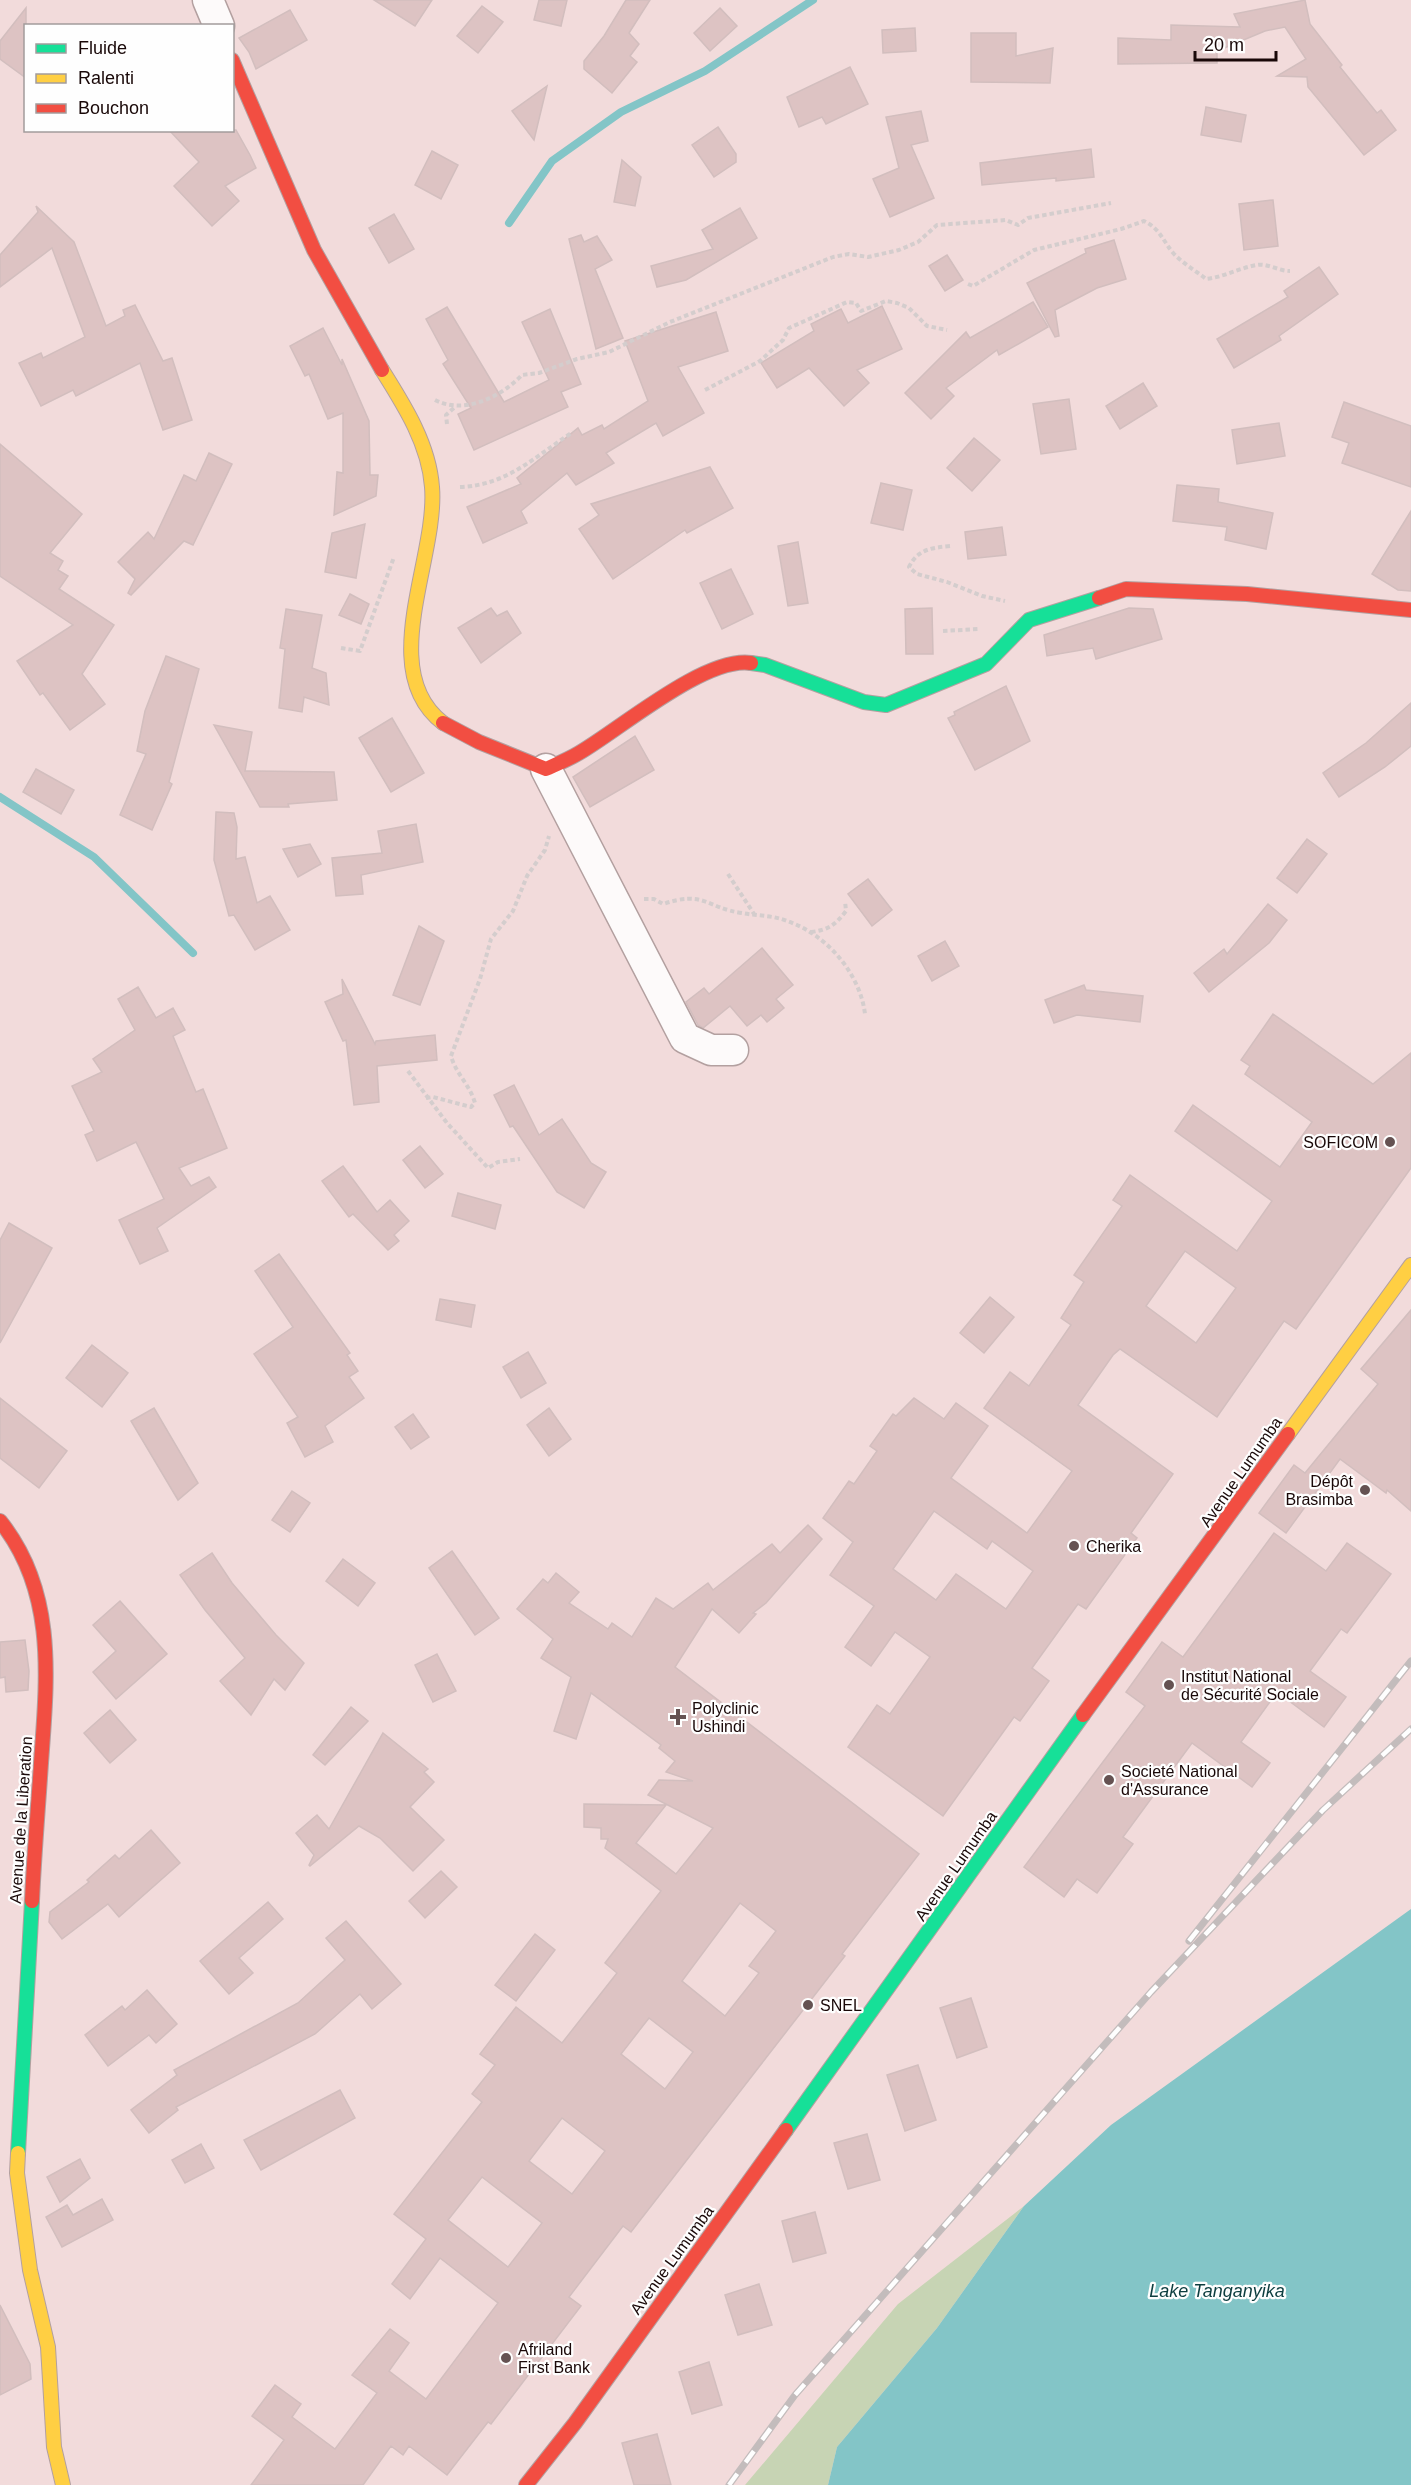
<svg xmlns="http://www.w3.org/2000/svg" width="1411" height="2485" font-family="Arial,sans-serif">
<rect width="100%" height="100%" fill="#f2dbdb"/>
<path fill="#c7d4b4" d="M1024 2206 937 2328 837 2447 828 2485H745L898 2304Z"/>
<path fill="#83c5c7" d="M1411 1909V2485H828L837 2447 937 2328 1024 2206 1111 2125Z"/>
<g fill="none" stroke-linecap="round" stroke-linejoin="round">
<g stroke="#83c5c7" stroke-width="8">
<path d="M509 223 552 161 621 112 705 71 813 0"/>
<path d="M0 797 94 857 193 953"/>
</g>
</g>
<g fill="#ddc3c3" stroke="#d2bebe" stroke-width="1.5" fill-rule="evenodd">
<path d="M374 0H432L415 26Z"/>
<path d="M539 0H567L561 26 534 20Z"/>
<path d="M626 0H650L629 33 639 44 630 56 637 62 612 93 584 69V61L604 36Z"/>
<path d="M1305 0 1310 24 1342 65 1340 67 1377 113 1381 110 1396 130 1364 155 1308 87 1307 77 1277 76 1306 59 1285 27 1265 31 1217 51V63L1118 64V38L1171 40V25L1240 27 1234 14Z"/>
<path d="M482 6 503 22 478 53 457 36Z"/>
<path d="M26 8V78L0 59V41Z"/>
<path d="M720 8 737 26 710 51 694 33Z"/>
<path d="M290 10 307 40 256 69 249 52 239 38Z"/>
<path d="M915 28 916 51 883 53 882 30Z"/>
<path d="M971 33H1016V56L1053 48 1050 83 971 82Z"/>
<path d="M850 67 868 104 826 124 822 117 799 127 787 97Z"/>
<path d="M547 86 534 140 512 111Z"/>
<path d="M1206 107 1246 115 1241 142 1201 135Z"/>
<path d="M921 111 928 141 911 145 934 198 890 217 873 179 899 168 886 117Z"/>
<path d="M718 127 736 154V162L714 177 692 145Z"/>
<path d="M169 130H236L250 155 256 168 225 186 239 201 212 226 174 186 199 162Z"/>
<path d="M1091 149 1094 177 1056 181V178L982 185 980 163Z"/>
<path d="M432 151 458 165 441 199 415 185Z"/>
<path d="M622 160 641 177 635 206 614 202Z"/>
<path d="M1273 200 1278 246 1244 250 1239 204Z"/>
<path d="M36 206 74 242 106 326 125 316 123 310 135 305 163 361 172 358 192 420 163 430 140 363 76 396 73 390 41 406 19 363 41 353 43 358 85 337 52 248 0 287V255L38 212Z"/>
<path d="M740 208 757 238 686 280 657 287 651 266 713 249 702 230Z"/>
<path d="M394 214 414 249 389 263 369 228Z"/>
<path d="M581 235 584 242 597 236 612 260 595 269 623 338 596 349 569 239Z"/>
<path d="M1114 240 1126 279 1097 288 1055 310 1059 336 1055 337 1027 283 1086 253 1085 249Z"/>
<path d="M947 255 963 280 945 291 929 266Z"/>
<path d="M1319 267 1338 294 1279 336 1281 340 1234 368 1217 339 1288 297 1284 291Z"/>
<path d="M1033 302 1048 327 999 355 997 350 946 388 954 396 931 419 905 393 966 332 970 338Z"/>
<path d="M882 306 902 349 857 370 869 383 844 406 809 368 777 388 761 363 814 331 811 324 841 309 848 323Z"/>
<path d="M447 307 504 402 549 380 522 322 550 309 581 384 561 392 568 407 474 450 458 414 471 408 443 364 448 360 426 319Z"/>
<path d="M716 312 728 351 678 367 704 413 663 436 656 423 606 453 614 463 576 485 567 473 521 511 527 523 483 543 467 507 521 484 517 478 578 428 582 435 602 425 604 429 648 401 625 341Z"/>
<path d="M323 328 342 365V359L369 421 370 475H378L376 496 334 515 337 472 343 473V413L328 419 309 374 305 376 290 346Z"/>
<path d="M1143 383 1157 406 1120 429 1106 406Z"/>
<path d="M1069 399 1076 449 1041 454 1033 404Z"/>
<path d="M1344 402 1411 426V487L1342 463 1349 443 1332 437Z"/>
<path d="M1279 423 1285 456 1237 464 1232 430Z"/>
<path d="M974 438 1000 460 972 491 947 468Z"/>
<path d="M0 444 82 514 50 553 63 561 58 570 68 576 59 589 114 625 82 674 105 704 70 730 43 693 40 695 17 661 73 625 0 576Z"/>
<path d="M209 453 232 464 193 545 184 541 131 595 128 593 135 579 118 562 148 532 154 539 184 475 196 481Z"/>
<path d="M710 467 733 508 687 533 685 530 613 579 579 529 599 515 591 504Z"/>
<path d="M881 483 912 490 903 530 871 523Z"/>
<path d="M1177 485 1219 489 1218 502 1273 513 1266 549 1225 540 1227 527 1173 521Z"/>
<path d="M1411 511V591L1398 590 1372 574Z"/>
<path d="M365 524 356 578 325 572 332 533Z"/>
<path d="M1002 527 1006 555 968 559 965 532Z"/>
<path d="M798 542 808 603 788 606 778 546Z"/>
<path d="M731 569 753 614 722 629 700 583Z"/>
<path d="M350 594 369 604 361 624 339 615Z"/>
<path d="M491 608 497 616 507 611 521 633 481 663 458 628Z"/>
<path d="M932 608 933 654H906L905 609Z"/>
<path d="M1129 608 1153 609 1162 639 1096 659 1093 648 1047 656 1044 635Z"/>
<path d="M286 609 322 615 312 668 326 673 329 705 304 697 302 712 279 708 285 649 280 648Z"/>
<path d="M166 656 199 669 169 782 172 784 152 830 120 815 146 754 137 751 145 711Z"/>
<path d="M1006 686 1030 741 975 770 948 718 955 715 954 712Z"/>
<path d="M1411 703V746L1385 767 1339 797 1323 773 1366 743Z"/>
<path d="M392 718 424 773 391 792 359 738Z"/>
<path d="M214 725 252 732 245 771 334 772 337 800 288 804 289 807H260Z"/>
<path d="M635 736 654 770 590 807 573 777Z"/>
<path d="M36 769 74 790 61 814 23 792Z"/>
<path d="M216 812 234 813 237 827 236 859 245 857 257 903 270 896 290 930 255 950 234 915 229 916 214 860Z"/>
<path d="M416 824 423 862 361 875 363 894 336 896 332 858 382 853 378 831Z"/>
<path d="M1307 839 1327 854 1297 893 1277 878Z"/>
<path d="M310 844 321 864 298 877 283 849Z"/>
<path d="M868 879 892 910 872 926 848 894Z"/>
<path d="M1268 904 1287 920 1269 943 1209 992 1194 973 1224 949 1227 954Z"/>
<path d="M419 926 444 941 420 1005 393 995Z"/>
<path d="M945 941 959 966 932 981 918 956Z"/>
<path d="M762 948 793 985 776 999 784 1008 767 1022 761 1015 747 1026 730 1006 703 1028 698 1025 686 1002 704 988 709 994Z"/>
<path d="M342 979 375 1044 376 1041 435 1035 437 1060 377 1066 379 1102 354 1105 346 1040 343 1041 325 1002 343 994Z"/>
<path d="M1084 985 1086 990 1143 996 1140 1022 1077 1015 1054 1023 1045 1000Z"/>
<path d="M138 987 156 1018 173 1008 185 1030 173 1036 196 1092 203 1089 227 1148 179 1168 191 1186 209 1177 216 1187 157 1228 168 1251 140 1264 119 1220 164 1199 136 1142 97 1161 85 1135 94 1131 72 1086 102 1072 93 1059 135 1030 118 999Z"/>
<path d="M1273 1014 1373 1084 1411 1053V1168L1296 1329 1284 1321 1217 1417 1120 1349 1113 1355 1078 1405 1173 1474 1131 1533 1137 1538 1086 1609 1078 1604 1032 1668 1049 1681 1020 1721 1014 1717 943 1816 848 1747 877 1705 890 1714 930 1657 895 1632 871 1666 845 1647 874 1606 830 1575 853 1542 823 1518 849 1481 854 1484 877 1451 870 1446 893 1414 896 1416 914 1398 944 1419 956 1403 988 1426 951 1478 1027 1533 1072 1471 984 1408 1010 1372 1029 1386 1071 1325 1061 1318 1084 1282 1074 1275 1122 1206 1113 1200 1130 1175 1237 1251 1272 1201 1175 1131 1193 1105 1280 1167 1312 1122 1245 1074 1250 1066 1241 1060ZM1185 1251 1236 1288 1196 1343 1146 1306ZM934 1511 987 1549 992 1541 1033 1571 1006 1609 956 1574 936 1600 893 1569Z"/>
<path d="M514 1085 539 1135 562 1119 591 1163 606 1172 584 1208 557 1192 513 1126 510 1127 494 1095Z"/>
<path d="M420 1146 443 1174 425 1188 403 1160Z"/>
<path d="M343 1166 377 1212 390 1200 409 1221 394 1235 399 1241 388 1250 353 1214 349 1217 322 1181Z"/>
<path d="M458 1193 501 1205 495 1229 452 1216Z"/>
<path d="M9 1223 52 1248 0 1343V1240Z"/>
<path d="M279 1254 350 1353 347 1355 358 1371 349 1377 364 1398 325 1426 333 1442 305 1457 287 1423 298 1417 254 1354 293 1327 255 1271Z"/>
<path d="M990 1297 1014 1317 984 1353 960 1333Z"/>
<path d="M440 1299 475 1305 471 1327 436 1320Z"/>
<path d="M1411 1310V1511L1387 1490 1386 1493 1340 1459 1286 1533 1259 1513 1294 1465 1305 1473 1378 1384 1361 1369Z"/>
<path d="M92 1345 128 1373 102 1407 66 1378Z"/>
<path d="M528 1352 546 1383 521 1398 503 1367Z"/>
<path d="M0 1398 67 1451 39 1488 0 1458Z"/>
<path d="M154 1408 198 1483 178 1500 131 1421Z"/>
<path d="M549 1408 571 1439 549 1456 527 1425Z"/>
<path d="M413 1414 429 1437 411 1449 395 1427Z"/>
<path d="M292 1491 310 1503 290 1532 272 1520Z"/>
<path d="M808 1525 822 1539 766 1603 753 1613 756 1614 739 1633 712 1609 675 1667 919 1854 842 1954 845 1956 631 2232 623 2226 569 2297 581 2306 491 2424 488 2422 447 2475 409 2446 403 2455 391 2446 363 2485H251L284 2440 252 2416 275 2385 301 2404 292 2417 335 2449 377 2393 352 2375 390 2329 409 2343 389 2371 426 2399 498 2303 440 2258 410 2299 392 2284 426 2239 394 2214 482 2102 472 2094 495 2065 480 2054 516 2007 562 2043 617 1973 605 1963 661 1891 605 1848 608 1839H601V1828L584 1827V1804L666 1805 636 1843 676 1874 713 1828 648 1795 659 1780 693 1781 666 1772 675 1761 659 1748 661 1745 591 1693 576 1739 554 1731 571 1677 541 1658 553 1639 517 1609 543 1579 548 1583 556 1573 579 1592 569 1603 608 1629 612 1623 632 1637 656 1598 673 1609 708 1583 713 1590 772 1544 780 1553ZM740 1903 776 1931 749 1966 759 1973 725 2016 682 1981ZM649 2018 693 2052 665 2089 621 2054ZM562 2118 605 2151 572 2194 529 2161ZM482 2177 542 2223 508 2267 448 2220Z"/>
<path d="M1274 1533 1326 1571 1347 1543 1391 1574 1347 1633 1341 1629 1310 1671 1346 1697 1324 1727 1277 1692 1241 1742 1270 1763 1252 1787 1192 1743 1123 1837 1133 1844 1097 1893 1077 1879 1064 1897 1024 1867 1145 1706 1126 1692 1162 1642 1183 1657Z"/>
<path d="M452 1551 499 1618 475 1635 429 1568Z"/>
<path d="M212 1553 232 1583 276 1635 304 1663 285 1690 274 1679 251 1715 220 1681 245 1658 205 1610 180 1575Z"/>
<path d="M343 1559 375 1583 358 1606 326 1581Z"/>
<path d="M120 1601 167 1654 116 1699 93 1672 116 1651 93 1625Z"/>
<path d="M25 1640 29 1671 28 1690 6 1692 5 1677 0 1678V1642Z"/>
<path d="M437 1654 456 1691 433 1702 415 1665Z"/>
<path d="M351 1707 368 1721 325 1765 313 1755Z"/>
<path d="M110 1710 136 1740 110 1763 84 1733Z"/>
<path d="M383 1733 428 1769 424 1772 434 1782 410 1807 444 1840 413 1871 380 1838 359 1826 310 1866 309 1865 314 1855 296 1833 317 1815 329 1829Z"/>
<path d="M151 1830 180 1863 119 1917 108 1904 62 1939 49 1922 50 1912 89 1882 87 1880 115 1855 119 1859Z"/>
<path d="M441 1871 457 1887 425 1918 409 1901Z"/>
<path d="M268 1902 283 1919 239 1958 253 1973 229 1994 200 1961Z"/>
<path d="M346 1921 401 1984 372 2009 360 1994 315 2034 176 2107 178 2110 149 2133 131 2110 177 2075 174 2070 298 2003 345 1960 326 1938Z"/>
<path d="M535 1934 555 1950 516 2001 495 1985Z"/>
<path d="M147 1990 177 2024 156 2043 149 2035 108 2066 85 2035 122 2006 125 2010Z"/>
<path d="M971 1998 987 2047 957 2058 940 2008Z"/>
<path d="M918 2065 936 2120 905 2131 887 2075Z"/>
<path d="M340 2090 355 2118 261 2170 244 2140Z"/>
<path d="M867 2134 880 2180 848 2189 834 2143Z"/>
<path d="M201 2144 214 2168 185 2183 172 2160Z"/>
<path d="M80 2159 90 2178 60 2202 47 2177Z"/>
<path d="M102 2199 113 2220 62 2247 46 2217 67 2205 73 2215Z"/>
<path d="M815 2212 826 2253 793 2262 782 2221Z"/>
<path d="M759 2284 772 2325 738 2335 725 2295Z"/>
<path d="M0 2305 30 2364 31 2379 0 2395Z"/>
<path d="M709 2362 722 2405 692 2414 679 2372Z"/>
<path d="M657 2434 671 2485H634L622 2443Z"/>
</g>
<g fill="none" stroke-linecap="round" stroke-linejoin="round">
<defs>
<g id="street">
<path d="M208 0 219 26"/>
<path d="M546 769 685 1038 711 1050H733"/>
</g>
<g id="fast">
<path d="M751 663 765 665 864 702 886 705 986 664 1029 620 1099 598"/>
<path d="M786 2130 1083 1715"/>
<path d="M18 2153 32 1901"/>
</g>
<g id="slow">
<path d="M382 370C404 405 429 444 432 487 438 558 375 671 443 723"/>
<path d="M1288 1434 1411 1265"/>
<path d="M18 2153 17 2173 30 2270 48 2347 54 2447 63 2485"/>
</g>
<g id="jam">
<path d="M232 60 314 250 382 370"/>
<path d="M1099 598 1126 589 1247 594 1411 610"/>
<path d="M443 723 479 742 546 769C557 764 569 759 579 753 619 730 705 656 751 663"/>
<path d="M0 1521C57 1592 47 1679 41 1763 38 1809 34 1855 32 1901"/>
<path d="M1083 1715 1288 1434"/>
<path d="M526 2485 575 2423 786 2130"/>
</g>
</defs>
<use href="#street" stroke="#b3a0a0" stroke-width="33"/>
<use href="#fast" stroke="#b3a0a0" stroke-width="16"/>
<use href="#slow" stroke="#b3a0a0" stroke-width="16"/>
<use href="#jam" stroke="#b3a0a0" stroke-width="16"/>
<g stroke="#d4cdcd" stroke-width="4" stroke-dasharray="4.5 3" stroke-linecap="butt">
<path d="M968 284 973 286 1034 250 1121 229 1144 221C1161 229 1163 242 1175 255 1184 264 1196 271 1206 279 1224 277 1239 268 1257 265 1267 263 1279 271 1290 271"/>
<path d="M705 390 760 361 783 340 789 328 847 302 856 303 861 311 886 301 897 303 909 308 927 326 947 330"/>
<path d="M435 400C464 415 501 397 522 375L539 373 577 359 609 352 670 322 833 257 849 254 868 257 899 250 918 242 937 225 1006 220 1018 225 1028 218 1111 203"/>
<path d="M447 424 446 415 455 407"/>
<path d="M460 487C508 485 534 457 573 432"/>
<path d="M950 546C931 548 918 549 909 567L917 574 947 582 982 596 1005 601"/>
<path d="M943 631 978 629"/>
<path d="M341 648 360 651 394 557"/>
<path d="M728 874 754 914"/>
<path d="M644 899H654L663 904C705 890 706 908 742 913 757 916 772 915 787 921 826 934 860 973 865 1014"/>
<path d="M811 932C829 930 836 924 846 911L845 901"/>
<path d="M408 1071 447 1123 488 1168 498 1162 520 1159"/>
<path d="M426 1098 433 1097 471 1107 475 1103C470 1085 456 1074 451 1056L480 979 491 939 513 911 527 876 545 850 549 836"/>
</g>
<use href="#street" stroke="#fdfafa" stroke-width="30"/>
<use href="#fast" stroke="#16e098" stroke-width="14"/>
<use href="#slow" stroke="#ffcf43" stroke-width="14"/>
<use href="#jam" stroke="#f24e42" stroke-width="14"/>
<defs>
<g id="rail">
<path d="M1189 1941 1411 1661"/>
<path d="M729 2485 795 2395 1151 1992 1323 1810 1411 1729"/>
</g>
</defs>
<use href="#rail" stroke="#c3bcbc" stroke-width="7"/>
<use href="#rail" stroke="#fefefe" stroke-width="4.5" stroke-dasharray="14" stroke-linecap="butt"/>
</g>
<g fill="#655252" stroke="#fefefe" stroke-width="2">
<circle cx="1390" cy="1142" r="6"/>
<circle cx="1365" cy="1490" r="6"/>
<circle cx="1074" cy="1546" r="6"/>
<circle cx="1169" cy="1685" r="6"/>
<path d="M675 1708h6v6h6v6h-6v6h-6v-6h-6v-6h6z"/>
<circle cx="1109" cy="1780" r="6"/>
<circle cx="808" cy="2005" r="6"/>
<circle cx="506" cy="2358" r="6"/>
</g>
<g text-anchor="middle" dominant-baseline="central" stroke-width="4.5" stroke-linejoin="round" paint-order="stroke">
<g font-size="16" fill="#190808" stroke="#fefefe" text-anchor="start">
<text x="1378" y="1142" text-anchor="end">SOFICOM</text>
<text x="1353" y="1481" text-anchor="end">Dépôt<tspan x="1353" dy="18">Brasimba</tspan></text>
<text x="1086" y="1546">Cherika</text>
<text x="1181" y="1676">Institut National<tspan x="1181" dy="18">de Sécurité Sociale</tspan></text>
<text x="692" y="1708">Polyclinic<tspan x="692" dy="18">Ushindi</tspan></text>
<text x="1121" y="1771">Societé National<tspan x="1121" dy="18">d'Assurance</tspan></text>
<text x="820" y="2005">SNEL</text>
<text x="518" y="2349">Afriland<tspan x="518" dy="18">First Bank</tspan></text>
</g>
<g font-size="16" fill="#190808" stroke="#fefefe">
<text transform="translate(1241 1472) rotate(-55)">Avenue Lumumba</text>
<text transform="translate(21 1820) rotate(-86)">Avenue de la Liberation</text>
<text transform="translate(956 1866) rotate(-55)">Avenue Lumumba</text>
<text transform="translate(672 2260) rotate(-54)">Avenue Lumumba</text>
</g>
<g font-size="18" font-style="italic" fill="#0c3d3f" stroke="#fefefe">
<text x="1217" y="2291">Lake Tanganyika</text>
</g>
</g>
<rect x="24" y="24" width="210" height="108" fill="#fefefe" stroke="#a29c9c" stroke-width="1.5"/>
<rect x="36" y="44" width="30" height="9" fill="#16e098" stroke="#a29c9c" stroke-width="1.5"/>
<text x="78" y="54" font-size="18" fill="#190808">Fluide</text>
<rect x="36" y="74" width="30" height="9" fill="#ffcf43" stroke="#a29c9c" stroke-width="1.5"/>
<text x="78" y="84" font-size="18" fill="#190808">Ralenti</text>
<rect x="36" y="104" width="30" height="9" fill="#f24e42" stroke="#a29c9c" stroke-width="1.5"/>
<text x="78" y="114" font-size="18" fill="#190808">Bouchon</text>
<path d="M1195 51v9h81v-9" fill="none" stroke="#190808" stroke-width="3"/>
<text x="1204" y="51" font-size="18" fill="#190808" stroke="#fefefe" stroke-width="4.5" paint-order="stroke">20 m</text>
</svg>
